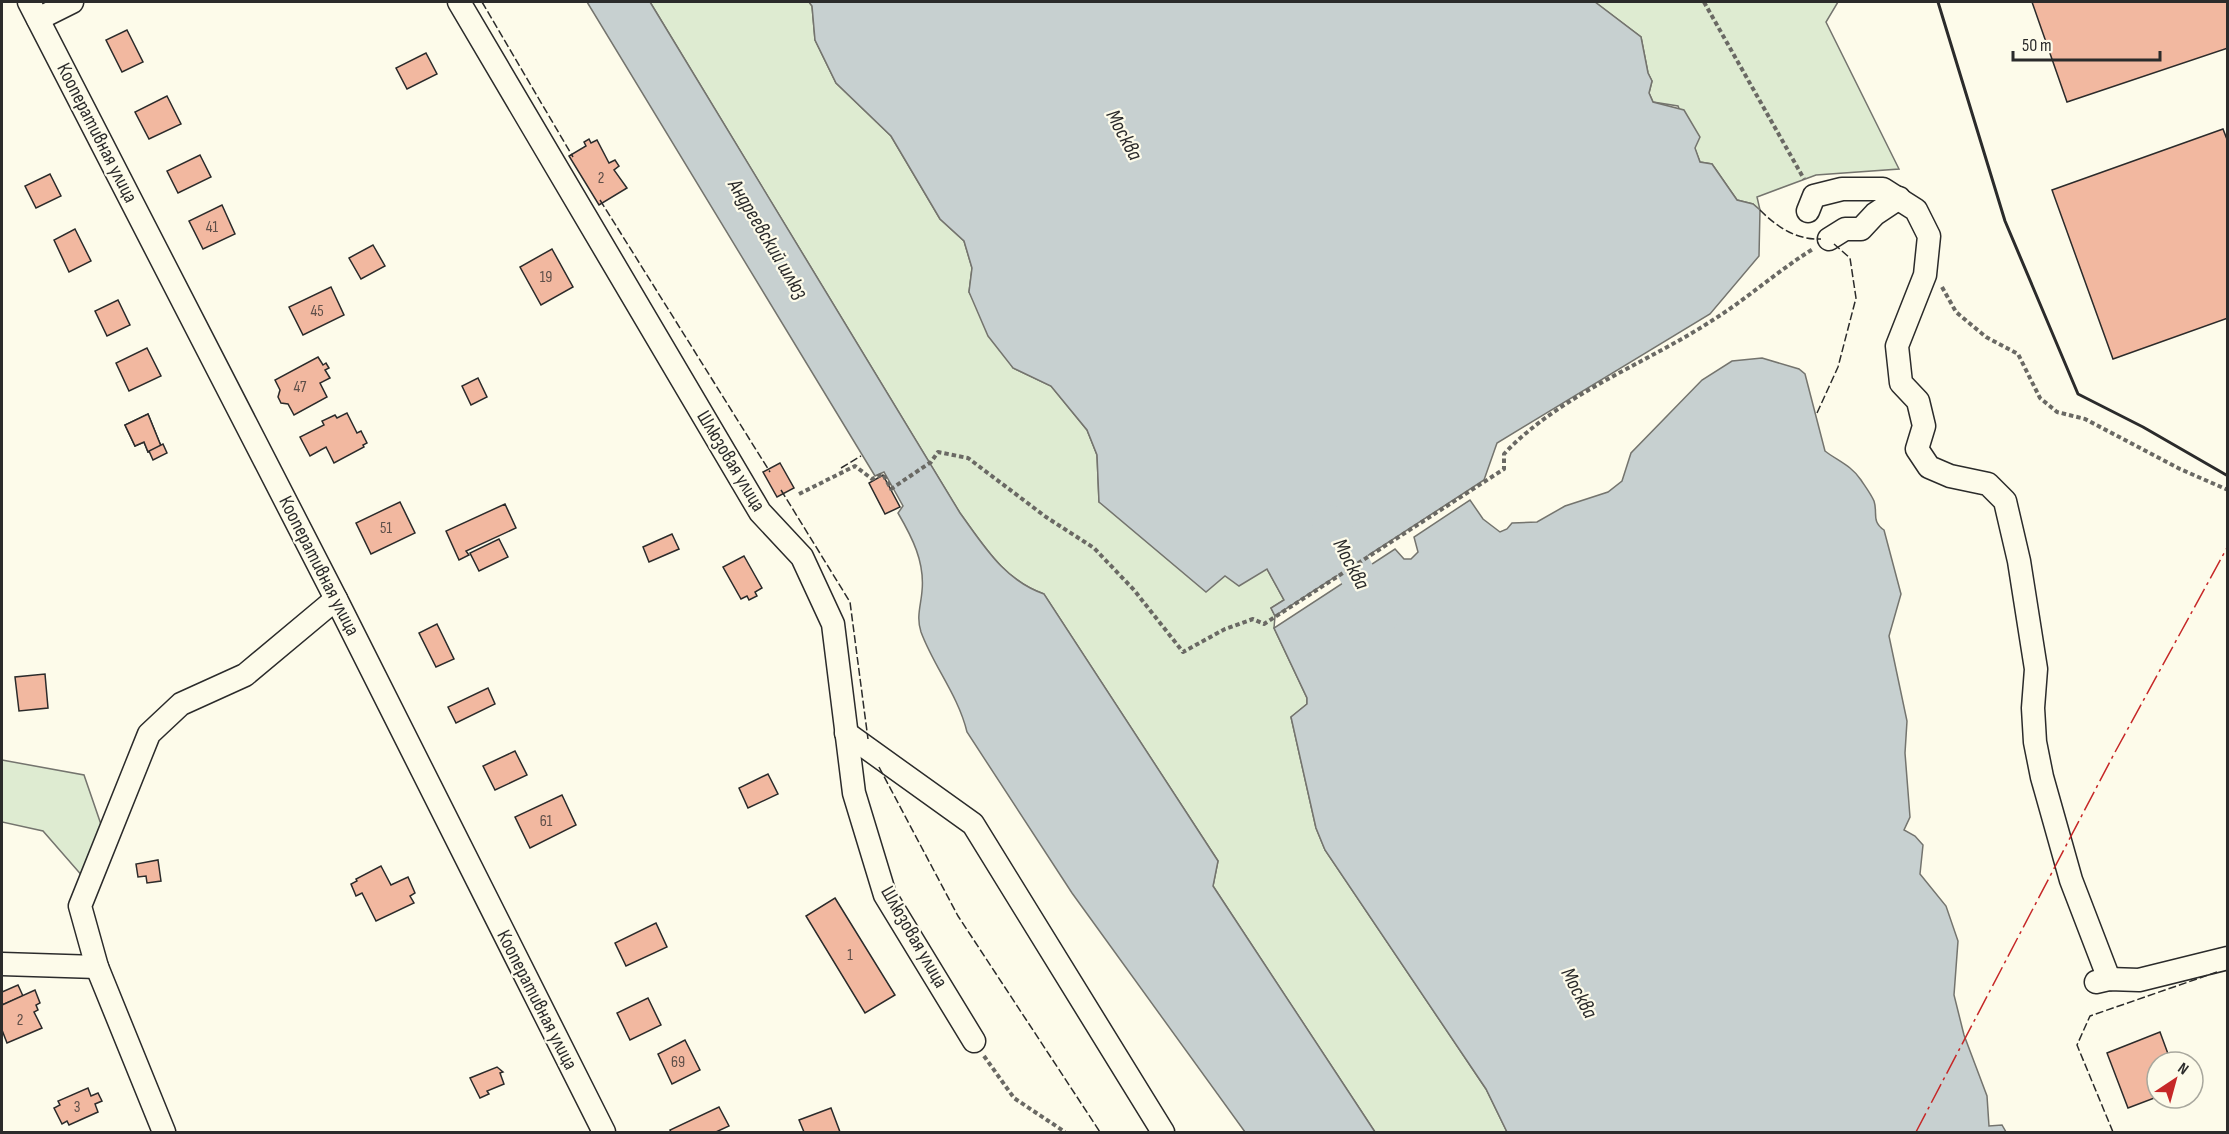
<svg xmlns="http://www.w3.org/2000/svg" width="2229" height="1134" font-family="'Sofia Sans Condensed',sans-serif">
<rect width="100%" height="100%" fill="#fdfbea"/>
<g fill="#deebd1" stroke="#74746e" stroke-width="1.5">
<path d="M650 2H809L812 6 815 40 836 83 891 136 940 219 964 241 972 268 969 292 1013 368 1051 386 1087 430 1097 455 1099 502 1225 576 1267 569 1284 600 1271 608 1275 616 1274 628 1307 698V704L1291 717 1316 828 1325 850 1486 1089 1507 1132H1375L1213 886 1218 861 1044 594C1004 580 984 546 960 513Z"/>
<path d="M1595 2H1838L1826 22 1899 169 1816 175 1757 197 1760 210 1753 204 1737 200 1712 164 1700 162 1678 106 1653 102 1649 93 1652 81 1648 73 1641 37Z"/>
<path d="M2 760 84 775 106 839 84 878 43 831 2 822Z"/>
</g>
<g fill="#c7d0d0" stroke="#74746e" stroke-width="1.5">
<path d="M587 2H650L960 513C984 546 1004 580 1044 594L1218 861 1213 886 1375 1132H1245L1072 893 967 732C958 695 934 667 921 632 916 617 921 605 922 591 925 562 912 537 898 513L903 506 884 472 875 476Z"/>
<path d="M809 2H1595L1641 37 1648 73 1652 81 1649 93 1653 102 1684 110 1700 137 1695 148 1700 162 1712 164 1737 200 1753 204 1760 210 1759 256 1710 314 1497 443 1484 480 1275 616 1271 608 1284 600 1267 569 1239 586 1225 576 1206 592 1099 502 1097 455 1087 430 1051 386 1013 368 988 336 969 292 972 268 964 241 940 219 891 136 836 83 815 40 812 6Z"/>
<path d="M1762 358 1799 369 1805 374 1825 451C1838 461 1852 466 1861 480 1865 486 1871 494 1874 501 1878 513 1871 521 1884 530L1901 594 1889 636 1907 721 1905 753 1910 817 1904 830 1915 836 1923 845 1920 874 1946 906 1958 941 1954 995 1964 1035 1987 1096 1989 1126 2002 1125 2006 1132H1507L1486 1089 1325 850 1316 828 1291 717 1307 704V698L1274 628 1395 549 1404 559H1411L1418 552 1414 537 1470 500 1483 519 1500 532 1507 529 1512 523 1537 522 1565 506 1608 492 1622 481 1631 453 1702 380 1732 361Z"/>
</g>
<g fill="none" stroke-linecap="round" stroke-linejoin="round">
<path stroke="#c7d0d0" stroke-width="36" d="M1330 523 1380 617"/>
</g>
<g fill="#f2b8a0" stroke="#2b2b2b" stroke-width="1.5">
<path d="M2032 2H2228V48L2067 102Z"/>
<path d="M127 30 143 62 122 72 106 40Z"/>
<path d="M426 53 437 74 407 89 396 68Z"/>
<path d="M167 96 181 124 149 139 135 112Z"/>
<path d="M2223 129 2228 142V318L2113 359 2052 190Z"/>
<path d="M589 139 591 143 597 140 609 163 615 160 619 166 614 170 627 188 599 205 569 156 586 146 584 142Z"/>
<path d="M200 155 211 177 178 193 167 171Z"/>
<path d="M50 174 61 196 36 208 25 186Z"/>
<path d="M222 205 235 234 203 249 189 221Z"/>
<path d="M75 229 91 261 69 272 54 240Z"/>
<path d="M373 245 385 266 361 279 349 258Z"/>
<path d="M552 249 573 287 541 305 520 267Z"/>
<path d="M331 287 344 315 303 335 289 307Z"/>
<path d="M118 300 130 325 107 336 95 311Z"/>
<path d="M147 348 161 376 129 391 116 363Z"/>
<path d="M318 357 323 365 326 363 329 368 325 370 330 378 320 383 327 397 294 415 288 404 281 403 278 397 280 390 275 380Z"/>
<path d="M478 378 487 397 471 405 462 386Z"/>
<path d="M347 413 357 433 361 431 367 443 363 445 364 447 334 463 326 447 310 456 300 437 324 425 322 421 335 415 337 418Z"/>
<path d="M148 414 161 446 148 452 144 442 135 446 125 425Z"/>
<path d="M148 414 161 446 148 452 144 442 135 446 125 425Z"/>
<path d="M163 444 167 453 153 460 149 451Z"/>
<path d="M780 463 794 488 777 497 763 472Z"/>
<path d="M883 475 900 507 885 514 869 483Z"/>
<path d="M400 502 415 533 371 554 356 523Z"/>
<path d="M505 504 516 528 466 551 469 555 459 560 446 531Z"/>
<path d="M672 534 679 549 649 562 643 547Z"/>
<path d="M499 539 508 557 479 571 470 553Z"/>
<path d="M744 556 762 588 755 592 757 596 749 600 747 596 741 599 723 567Z"/>
<path d="M437 624 454 659 436 667 419 633Z"/>
<path d="M45 674 48 708 19 711 15 677Z"/>
<path d="M488 688 495 704 456 723 448 707Z"/>
<path d="M515 751 527 775 495 790 483 766Z"/>
<path d="M768 774 778 794 748 808 739 788Z"/>
<path d="M562 795 576 825 530 848 515 817Z"/>
<path d="M158 860 161 881 147 883 146 876 138 877 136 864Z"/>
<path d="M381 866 391 885 408 877 415 893 410 896 414 903 376 921 362 893 356 896 351 884 357 881 356 879Z"/>
<path d="M835 898 895 995 865 1013 806 916Z"/>
<path d="M656 923 667 947 626 966 615 943Z"/>
<path d="M18 985 23 996 2 1005V992Z"/>
<path d="M35 990 40 1003 36 1005 38 1010 34 1012 42 1028 7 1043 2 1030V1005Z"/>
<path d="M648 998 661 1025 630 1040 617 1013Z"/>
<path d="M2160 1032 2171 1062H2157V1097L2128 1108 2107 1053Z"/>
<path d="M685 1040 700 1070 672 1084 658 1054Z"/>
<path d="M497 1067 503 1072 500 1073 504 1084 487 1091 489 1094 480 1098 470 1078Z"/>
<path d="M88 1088 91 1096 98 1093 102 1101 95 1104 98 1112 69 1125 67 1121 62 1124 54 1108 60 1105 58 1101Z"/>
<path d="M719 1107 729 1126 716 1132H671L670 1130Z"/>
<path d="M831 1108 840 1132H804L799 1120Z"/>
</g>
<g fill="none" stroke-linecap="round" stroke-linejoin="round">
<defs>
<g id="minor">
<path d="M29 2 336 599 604 1132"/>
<path d="M459 2 760 512 802 557 833 624 854 793 885 895 974 1041"/>
<path d="M38 19 72 2"/>
<path d="M1808 211 1814 196 1842 189H1883L1916 210 1929 236 1925 275 1897 346 1901 383 1918 401 1924 426 1917 449 1929 467 1950 476 1988 484 2005 501 2019 561 2036 669 2033 708 2035 742 2042 777 2071 880 2109 979"/>
<path d="M1829 239 1845 229H1861L1875 214 1899 198"/>
<path d="M846 733 973 824 1163 1132"/>
<path d="M2 964 97 967"/>
<path d="M2096 982 2109 979 2139 980 2228 958"/>
<path d="M164 1132 97 967 80 906 149 734 181 704 245 675 336 599"/>
</g>
</defs>
<use href="#minor" stroke="#2b2b2b" stroke-width="25"/>
<g stroke="#6a6964" stroke-width="4" stroke-dasharray="4.5 3" stroke-linecap="butt">
<path d="M1704 2 1804 179"/>
<path d="M1942 287 1956 312 1986 337 2018 354 2040 398 2057 412 2085 419 2180 469 2228 490"/>
<path d="M799 494 855 466 872 479 883 474 891 489 931 462 938 452 968 458 1046 517 1094 548 1134 590 1183 652 1225 629 1253 619 1264 624 1504 469V454C1560 394 1648 363 1716 318 1749 297 1779 270 1813 249"/>
<path d="M984 1056 1014 1098 1065 1132"/>
</g>
<use href="#minor" stroke="#fdfbea" stroke-width="22"/>
<g stroke="#2b2b2b" stroke-width="1.5" stroke-dasharray="8 3" stroke-linecap="butt">
<path d="M482 2 573 157"/>
<path d="M600 200 770 472"/>
<path d="M1760 210C1777 227 1796 240 1821 239"/>
<path d="M1817 413 1838 367 1856 298 1850 258 1834 244"/>
<path d="M841 468 861 456"/>
<path d="M781 490 850 602 868 739"/>
<path d="M879 767 958 916 1100 1132"/>
<path d="M2113 1132 2077 1045 2090 1016 2217 972"/>
</g>
<path stroke="#2b2b2b" stroke-width="3" d="M1938 2 2005 221 2078 394 2143 427 2228 476"/>
<path stroke="#c62828" stroke-width="1.5" stroke-dasharray="21 4.5 3 4.5" stroke-linecap="butt" d="M1916 1132 2114 754 2228 546"/>
</g>
<g text-anchor="middle" dominant-baseline="central" stroke-width="4.5" stroke-linejoin="round" paint-order="stroke">
<g font-size="16" fill="#5d4e48">
<text x="601" y="178">2</text>
<text x="212" y="227">41</text>
<text x="546" y="277">19</text>
<text x="317" y="311">45</text>
<text x="300" y="387">47</text>
<text x="386" y="528">51</text>
<text x="546" y="821">61</text>
<text x="850" y="955">1</text>
<text x="20" y="1020">2</text>
<text x="678" y="1062">69</text>
<text x="77" y="1107">3</text>
</g>
<g font-size="20" fill="#2b2b2b" stroke="#fdfbea">
<text transform="translate(97 133) rotate(63)">Кооперативная улица</text>
<text transform="translate(731 461) rotate(59)">Шлюзовая улица</text>
<text transform="translate(319 566) rotate(63)">Кооперативная улица</text>
<text transform="translate(914 937) rotate(60)">Шлюзовая улица</text>
<text transform="translate(537 1000) rotate(63)">Кооперативная улица</text>
</g>
<g font-size="21" font-style="italic" fill="#2b2b2b" stroke="#fdfbea">
<text transform="translate(1124 135) rotate(62)">Москва</text>
<text transform="translate(768 239) rotate(59)">Андреевский шлюз</text>
<text transform="translate(1351 564) rotate(62)">Москва</text>
<text transform="translate(1579 993) rotate(62)">Москва</text>
</g>
</g>
<rect width="2229" height="1134" fill="none" stroke="#2b2b2b" stroke-width="6"/>
<g transform="translate(2175 1080) rotate(36)"><circle r="28" fill="#fdfbea" stroke="#a9a89e" stroke-width="1.5"/>
<path d="M0-4.5L10 22L0 15L-10 22Z" fill="#c62828"/>
<text y="-9" font-size="16" font-weight="bold" text-anchor="middle" fill="#2b2b2b">N</text>
</g>
<path d="M2013 51v9h147v-9" fill="none" stroke="#2b2b2b" stroke-width="3"/>
<text x="2022" y="51" font-size="18" fill="#2b2b2b" stroke="#fdfbea" stroke-width="4.5" paint-order="stroke">50 m</text>
</svg>
